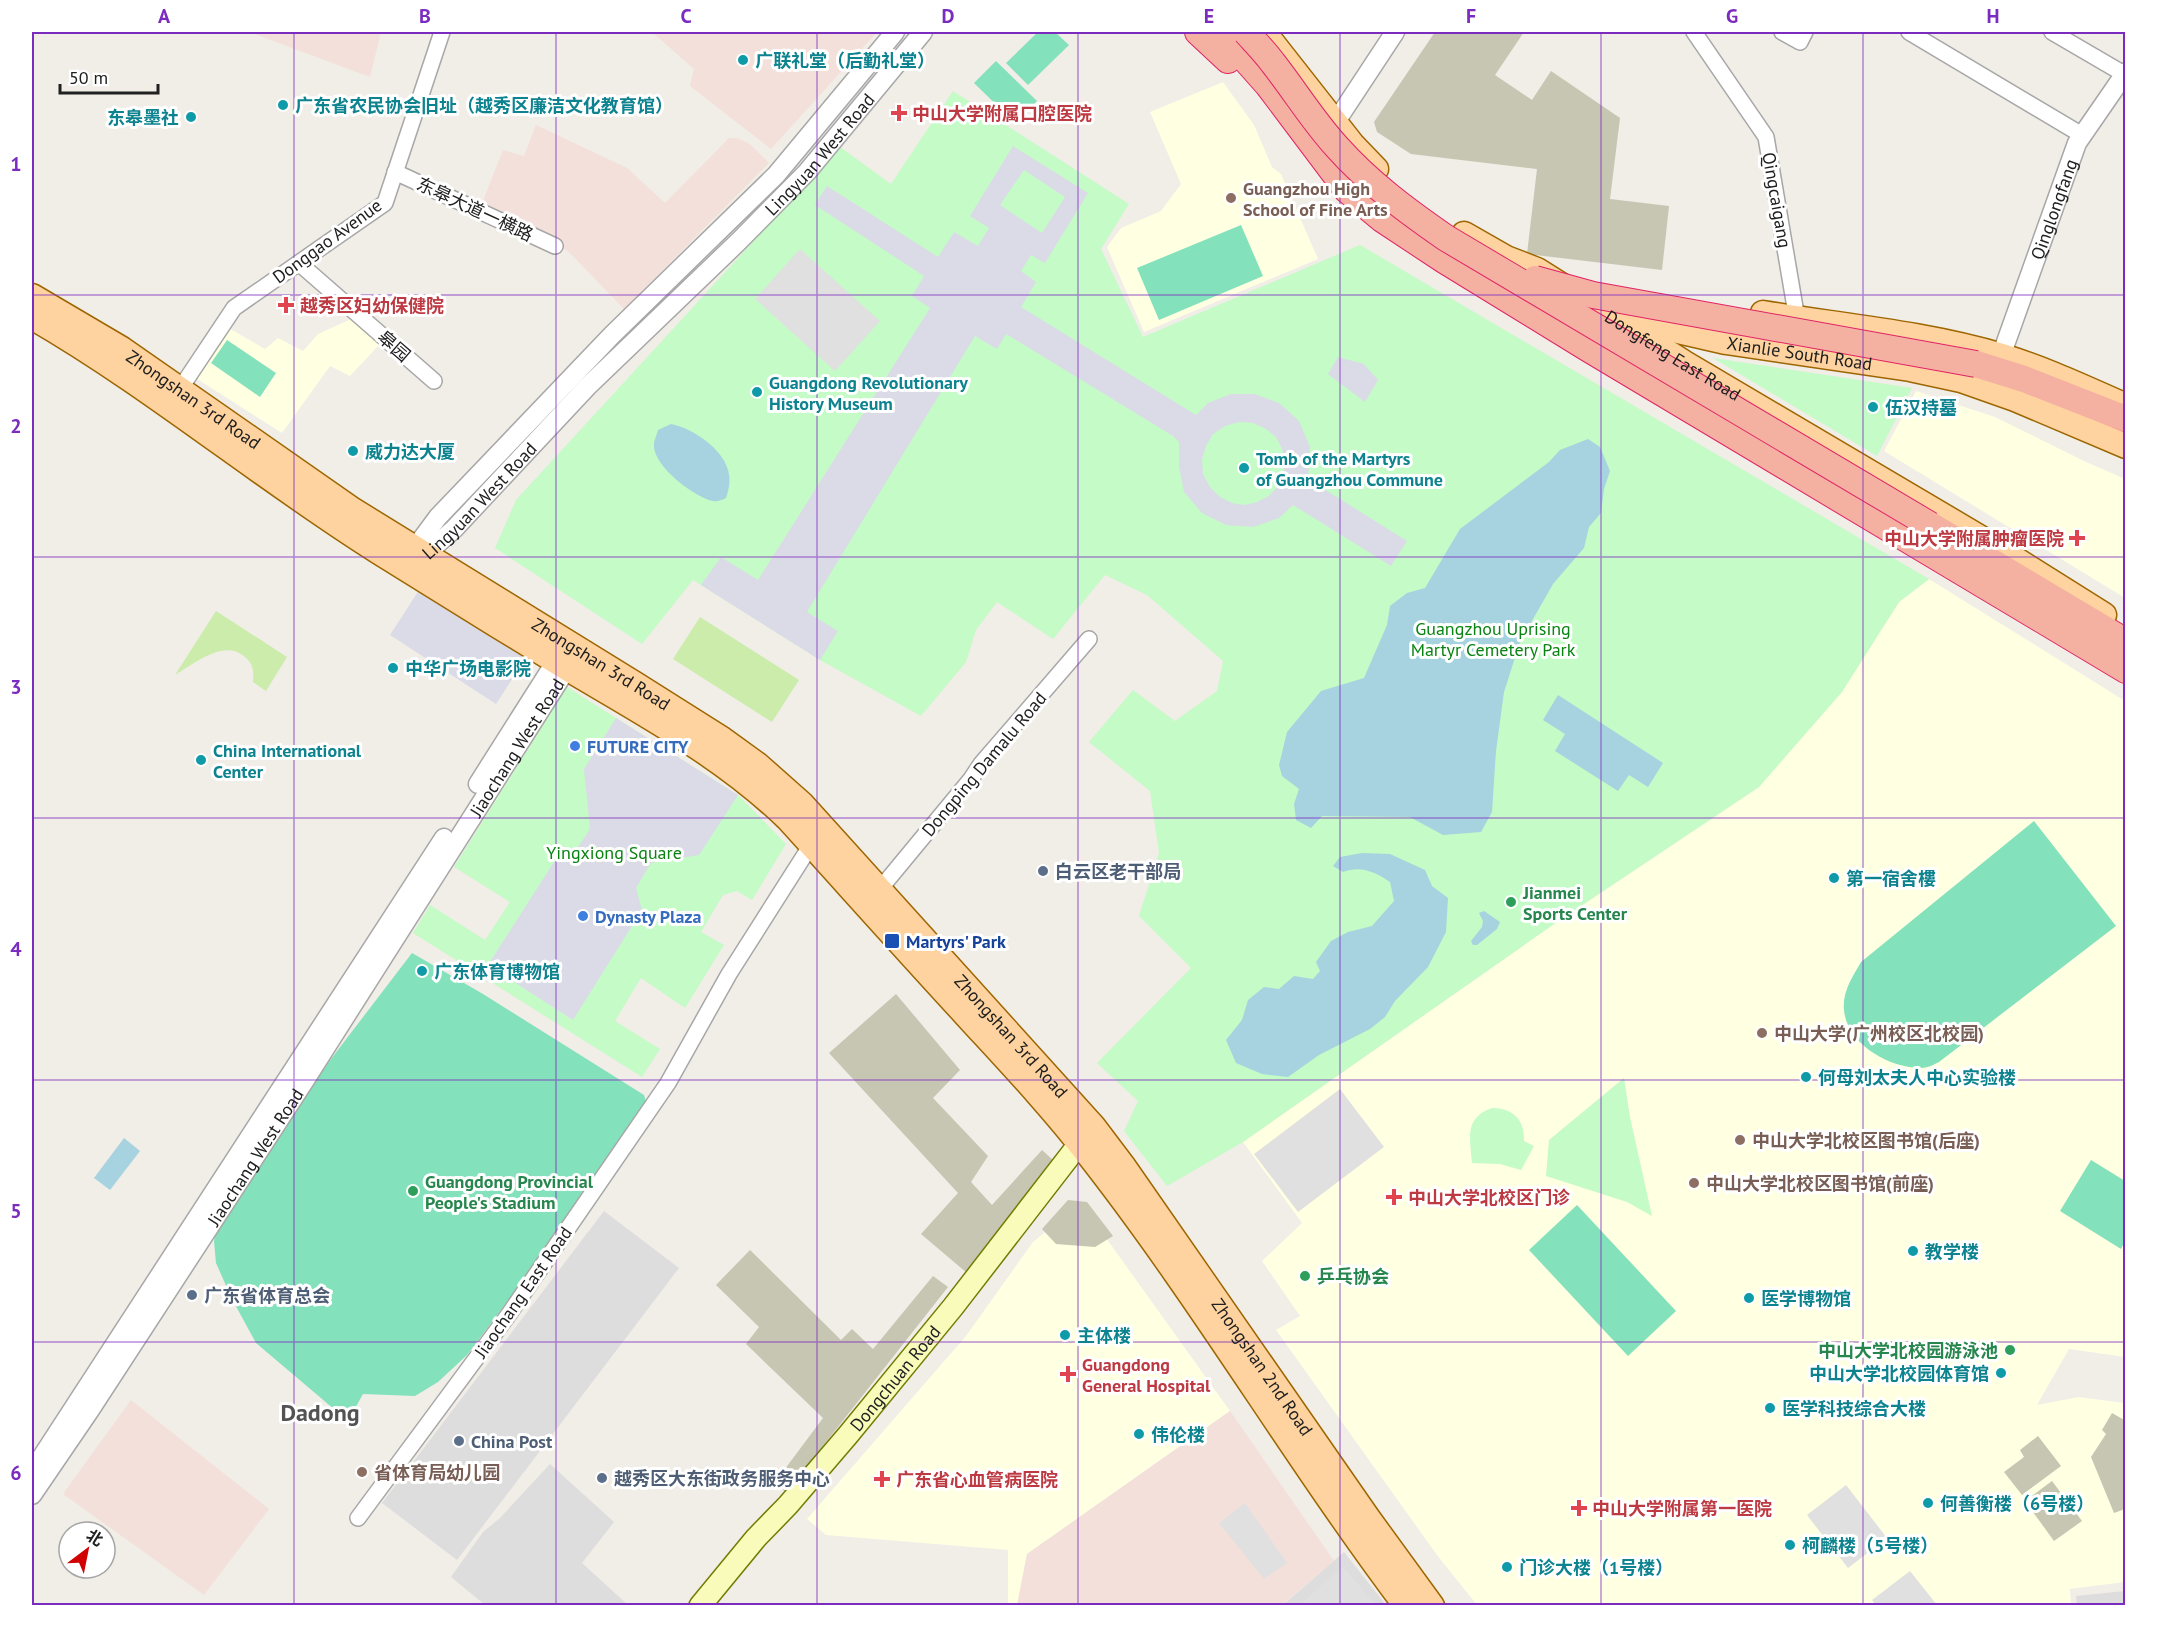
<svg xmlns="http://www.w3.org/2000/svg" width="2157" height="1637" font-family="'PT Sans','Noto Sans SC',sans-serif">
<rect width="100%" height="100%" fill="#f1ede7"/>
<g fill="#dedddd">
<path d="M604 1211 679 1268 457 1560 382 1503Z"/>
<path d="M550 1464 614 1522 582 1563 628 1605H485L451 1577 483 1532 500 1518Z"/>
<path d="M1344 1552 1386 1605 1282 1606Z"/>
<path d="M2125 1591V1605H2077L2076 1596Z"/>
</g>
<g fill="#ffffe2">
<path d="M1223 82 1254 125 1272 167 1281 174 1318 259 1144 332 1107 247 1121 228 1161 211 1181 184 1150 112Z"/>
<path d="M351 319 379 345 350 376 330 366 282 433 194 377 227 327 265 349 278 338 303 351 318 334Z"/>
<path d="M1916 391 1995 417 2084 461 2125 479V598L1884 451Z"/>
<path d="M1929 579 2125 701V1357L2069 1349 2037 1405 2079 1397 2125 1403V1582L2070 1589 2071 1606 1477 1605 1437 1555 1276 1330 1300 1316 1262 1261 1302 1223 1243 1142 1554 924 1759 787 1877 636 1899 602Z"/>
<path d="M1081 1203 1230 1411 1027 1554 1017 1605H1008V1550L826 1535 807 1519 966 1336 1033 1242Z"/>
</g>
<g fill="#f3e0da">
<path d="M249 32H381L370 77Z"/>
<path d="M652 32H877L771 149 690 86 694 69Z"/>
<path d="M536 125 627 168 665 203 729 138H737L750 144 769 163 624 309 571 254 546 234 481 206 503 150 524 156Z"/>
<path d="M131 1400 269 1509 204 1595 63 1494Z"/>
<path d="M1230 1411 1334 1561 1282 1605 1017 1606 1027 1554Z"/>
</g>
<g fill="#c6c6b2">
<path d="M1435 32H1524L1495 75 1532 100 1551 71 1620 118 1610 199 1669 206 1662 270 1527 254 1537 169 1411 154 1377 132 1374 122Z"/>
<path d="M896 994 960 1070 933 1098 988 1156 971 1182 992 1205 1042 1150 1054 1161 967 1273 921 1234 958 1193 829 1053Z"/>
<path d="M1068 1200 1087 1202 1113 1236 1095 1247 1056 1244 1042 1229Z"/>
<path d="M750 1250 841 1340 852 1329 873 1349 933 1276 948 1287 786 1493 776 1481 823 1418 746 1344 759 1327 716 1285Z"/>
<path d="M2112 1413 2126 1421 2125 1509 2114 1513 2091 1457 2106 1434 2102 1430Z"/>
<path d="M2038 1436 2061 1466 2022 1495 2004 1472 2024 1457 2020 1450Z"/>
<path d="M2052 1481 2082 1521 2054 1541 2025 1501Z"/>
</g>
<g fill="#ccecac">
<path d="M216 611 287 657 266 691 253 682C254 671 253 663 244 656 223 639 194 664 175 675Z"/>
<path d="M700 617 799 680 772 722 673 659Z"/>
</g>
<g fill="#c4fbc7">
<path d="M953 91 1129 204 1101 249 1143 337 1360 245 1929 579 1899 602 1842 692 1759 787 1554 924 1243 1142 1167 1186 1124 1131 1138 1101 1097 1063 1191 968 1139 916 1159 853 1150 791 1089 742 1133 690 1175 721 1217 691 1223 661 1147 595 1105 575 1053 639 997 602 976 630 966 662 921 716 820 660 693 580 642 644 495 548 516 500 840 147 891 184Z"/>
<path d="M1713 358 1912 388 1877 456Z"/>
<path d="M567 687 738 795 786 844 752 900 737 891 723 895 701 932 724 945 685 1008 641 978 615 1021 660 1049 642 1077 413 933 430 905 485 940 510 902 454 867Z"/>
<path d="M1624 1078 1630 1117 1652 1216 1627 1202 1546 1176 1549 1140Z"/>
<path d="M1492 1108C1513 1108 1525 1120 1524 1141L1534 1146 1521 1170 1500 1164 1472 1163C1470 1138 1464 1118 1492 1108Z"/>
</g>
<g fill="#83e1bc">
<path d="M1038 32H1055L1069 45 1028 85 1006 63Z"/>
<path d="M996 61 1037 101 1015 123 974 83Z"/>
<path d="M1241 225 1263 276 1159 320 1137 268Z"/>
<path d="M227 340 276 373 260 397 211 363Z"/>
<path d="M2034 821 2116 926 1939 1062C1933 1065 1927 1068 1921 1068 1889 1068 1847 1044 1844 1010 1842 992 1853 976 1861 962Z"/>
<path d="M412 953 483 994 644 1095 647 1105 521 1283 467 1355 438 1382 415 1396 363 1394 348 1421 256 1343 232 1299 216 1263 214 1241 218 1221 265 1150 331 1059Z"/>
<path d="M2091 1160 2125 1181V1241L2121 1249 2060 1211Z"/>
<path d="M1577 1205 1676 1311 1628 1356 1529 1250Z"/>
</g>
<g fill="#e0e0e0">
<path d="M800 249 880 321 835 371 755 299Z"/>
<path d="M1340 1089 1384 1147 1298 1212 1254 1154Z"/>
<path d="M1846 1485 1887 1538 1848 1568 1807 1515Z"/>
<path d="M1245 1503 1287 1563 1264 1579 1219 1523Z"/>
<path d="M1342 1566 1377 1605H1304L1302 1603Z"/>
<path d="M1910 1571 1937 1605H1876L1872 1600Z"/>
</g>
<g fill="#dbdbe7" fill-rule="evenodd">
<path d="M1013 146 1088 193 1045 263 1031 255 1021 271 1036 282 1021 307 1196 415 1208 403 1231 394H1255L1279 403 1299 421 1310 447 1308 479 1407 541 1391 566 1293 505 1279 518 1253 527 1226 525 1202 513 1184 492 1179 467V442L1173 436 1006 334 997 349 975 336 807 612 838 631 820 660 701 585 721 557 758 580 930 308 912 296 924 276 815 205 821 195 827 186 938 257 954 232 978 246 989 228 970 216ZM1024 170 1065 197 1042 233 1000 205ZM1239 422 1253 423 1266 429 1276 437 1282 449 1285 462 1283 475 1278 486 1269 496 1257 502 1245 505 1232 503 1220 497 1210 487 1203 474 1202 460 1206 446 1213 434 1225 426Z"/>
<path d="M1338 357 1364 364 1378 380 1365 402 1328 374Z"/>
<path d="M421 587 527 656 496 704 390 635Z"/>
<path d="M616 718 738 795 699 855 651 863 636 888 642 910 573 1020 488 965 554 862 576 850 590 829 584 769Z"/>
</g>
<g fill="#a6d3df">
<path d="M671 424C692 428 722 448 728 470 731 480 729 489 726 498 722 500 717 502 713 501 694 497 652 465 654 444 654 440 657 435 658 430Z"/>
<path d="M1588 439 1600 447 1610 471 1604 489 1601 513 1589 527 1584 548 1553 584 1520 642 1504 692 1496 751 1492 812 1481 832 1443 835 1410 817 1322 816 1311 828 1296 820 1294 804 1299 789 1282 776 1279 765 1287 732 1321 691 1364 678 1387 625 1390 606 1407 593 1425 588 1460 529 1549 462 1560 450Z"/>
<path d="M1558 695 1663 763 1648 787 1629 775 1618 791 1555 751 1565 734 1543 720Z"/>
<path d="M1362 853 1390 854 1425 870 1432 886 1448 898 1446 932 1428 967 1395 1001 1385 1017 1370 1029 1319 1055 1288 1077 1262 1074 1236 1063 1226 1040 1242 1020 1248 1000 1264 987 1279 989 1294 976 1313 979 1320 971 1316 962 1331 941 1348 932 1372 926 1394 901 1390 882C1376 872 1360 865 1343 872L1333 866 1340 857Z"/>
<path d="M1484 911 1500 922 1497 929 1477 945H1473L1471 941 1482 927 1483 921 1479 913Z"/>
<path d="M124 1138 140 1151 110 1190 94 1178Z"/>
</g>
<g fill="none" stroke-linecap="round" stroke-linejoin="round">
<defs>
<g id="minor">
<path d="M1694 32 1766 137 1797 319"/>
<path d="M1782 32 1800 42 1805 32"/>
<path d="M1909 32 2082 135"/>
<path d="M2052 32 2124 74"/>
<path d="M395 172 555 246"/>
<path d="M300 264 434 381"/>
<path d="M180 389 234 308 385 203 442 32"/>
<path d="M880 889 971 779 981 764 1089 639"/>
<path d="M358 1518 509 1314 668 1083 729 974 811 845"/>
</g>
<g id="tertiary">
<path d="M1332 134 1335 123 1395 32"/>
<path id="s1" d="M2001 356 2077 143 2126 72"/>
<path d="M410 559 415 548 438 517 612 335 776 175 895 32"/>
<path id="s2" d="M418 561 454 529 587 387 739 241 807 172 923 32"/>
<path d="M478 784 556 661 563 654"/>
<path d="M32 1472 444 838"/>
<path id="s3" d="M32 1495 90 1410 305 1080 567 668 570 658"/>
</g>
<g id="secondary">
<path id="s4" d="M700 1606 756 1538 788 1505 848 1435 953 1307 1089 1131"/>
</g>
<g id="primary">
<path d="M1264 32 1352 144 1376 169"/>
<path id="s5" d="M1464 234 1506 258 1537 270 1683 362 1996 547 2104 615"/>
<path id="s6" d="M32 296 122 349 353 510 635 684 722 739 758 765 802 804 1093 1126 1124 1167 1368 1518 1432 1606"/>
<path d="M1763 313C1842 326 1925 333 2002 356 2045 369 2085 388 2126 406"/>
<path d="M32 317C153 387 261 478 379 552 443 592 506 631 570 670 646 715 724 757 788 819 847 884 905 949 964 1013 1006 1059 1049 1104 1087 1153 1201 1298 1295 1459 1406 1606"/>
<path id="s7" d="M1626 319 1726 342 1910 369 1961 380 2015 399 2126 446"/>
</g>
<g id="trunk">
<path d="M1198 32 1228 60"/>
<path d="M1221 32 1268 85 1347 190 1382 219 1444 260 1589 349 2126 670"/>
<path d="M1976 364 2024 379 2126 419"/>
<path d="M1930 525 2126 642"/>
</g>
</defs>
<use href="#minor" stroke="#a7a7a7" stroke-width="18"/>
<use href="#tertiary" stroke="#a7a7a7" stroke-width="21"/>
<use href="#secondary" stroke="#717c02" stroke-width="24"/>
<use href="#primary" stroke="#9d6600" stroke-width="27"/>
<use href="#trunk" stroke="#e02367" stroke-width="28"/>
<use href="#minor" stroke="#fff" stroke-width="15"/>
<use href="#tertiary" stroke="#fff" stroke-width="18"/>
<use href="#secondary" stroke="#f9fbba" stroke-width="21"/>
<use href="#primary" stroke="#fed39f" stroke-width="24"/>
<use href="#trunk" stroke="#f4b0a0" stroke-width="26"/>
<defs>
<g id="trunk-bridge">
<path d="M1246 32C1255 42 1265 52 1273 63 1295 91 1313 121 1337 147 1369 183 1407 211 1446 238L1930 525"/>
<path d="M1535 279 1593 295 1976 364"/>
</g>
</defs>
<use href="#trunk-bridge" stroke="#e02367" stroke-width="28" stroke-linecap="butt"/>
<use href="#trunk-bridge" stroke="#f4b0a0" stroke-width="26"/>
</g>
<path fill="none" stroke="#7b2cbf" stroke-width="1.5" stroke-opacity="0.55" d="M294 32V1606M556 32V1606M817 32V1606M1078 32V1606M1340 32V1606M1601 32V1606M1863 32V1606M32 295H2126M32 557H2126M32 818H2126M32 1080H2126M32 1342H2126"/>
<g fill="#0f9aa8" stroke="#fff" stroke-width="2">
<circle cx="743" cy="60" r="6"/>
<circle cx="283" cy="105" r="6"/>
<circle cx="191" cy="117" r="6"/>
<circle cx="757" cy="392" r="6"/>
<circle cx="1873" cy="407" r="6"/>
<circle cx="353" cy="451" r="6"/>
<circle cx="1244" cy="468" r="6"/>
<circle cx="393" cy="668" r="6"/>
<circle cx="201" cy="760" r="6"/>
<circle cx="1834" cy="878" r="6"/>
<circle cx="422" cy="971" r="6"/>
<circle cx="1806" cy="1077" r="6"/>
<circle cx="1913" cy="1251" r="6"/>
<circle cx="1749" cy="1298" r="6"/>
<circle cx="1065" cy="1335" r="6"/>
<circle cx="2001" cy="1373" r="6"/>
<circle cx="1770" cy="1408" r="6"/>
<circle cx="1139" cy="1434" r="6"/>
<circle cx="1928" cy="1503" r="6"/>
<circle cx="1790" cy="1545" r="6"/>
<circle cx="1507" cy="1567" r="6"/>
</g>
<g fill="#e0444e" stroke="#fff" stroke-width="2">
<path d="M896 104h6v6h6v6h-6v6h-6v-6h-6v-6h6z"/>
<path d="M283 296h6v6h6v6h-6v6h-6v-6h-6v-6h6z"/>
<path d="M2074 529h6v6h6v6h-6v6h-6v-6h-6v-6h6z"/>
<path d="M1391 1188h6v6h6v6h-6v6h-6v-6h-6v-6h6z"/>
<path d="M1065 1365h6v6h6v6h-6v6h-6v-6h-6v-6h6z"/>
<path d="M879 1470h6v6h6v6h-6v6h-6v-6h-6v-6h6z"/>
<path d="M1576 1499h6v6h6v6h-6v6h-6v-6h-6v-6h6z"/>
</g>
<g fill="#8d6e63" stroke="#fff" stroke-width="2">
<circle cx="1231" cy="198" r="6"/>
<circle cx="1762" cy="1033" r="6"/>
<circle cx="1740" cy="1140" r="6"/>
<circle cx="1694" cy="1183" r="6"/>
<circle cx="362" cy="1472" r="6"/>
</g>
<g fill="#3f7fe0" stroke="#fff" stroke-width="2">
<circle cx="575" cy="746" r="6"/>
<circle cx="583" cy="916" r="6"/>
</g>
<g fill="#5c6f8a" stroke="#fff" stroke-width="2">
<circle cx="1043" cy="871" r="6"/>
<circle cx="192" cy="1295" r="6"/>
<circle cx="459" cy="1441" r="6"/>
<circle cx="602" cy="1478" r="6"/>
</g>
<g fill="#2e9e5b" stroke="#fff" stroke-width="2">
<circle cx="1511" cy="902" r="6"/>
<circle cx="413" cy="1191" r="6"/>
<circle cx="1305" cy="1276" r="6"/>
<circle cx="2010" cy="1350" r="6"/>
</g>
<rect fill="#1a4fb4" stroke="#fff" stroke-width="2" x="884" y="933" width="16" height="16" rx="3"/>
<g text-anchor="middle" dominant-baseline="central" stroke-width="6" stroke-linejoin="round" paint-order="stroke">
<g font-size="18" font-weight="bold" fill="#0d838f" stroke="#fff" text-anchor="start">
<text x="755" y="60">广联礼堂（后勤礼堂）</text>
<text x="295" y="105">广东省农民协会旧址（越秀区廉洁文化教育馆）</text>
<text x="179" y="117" text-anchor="end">东皋墨社</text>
<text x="769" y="382">Guangdong Revolutionary<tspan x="769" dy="21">History Museum</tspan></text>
<text x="1885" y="407">伍汉持墓</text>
<text x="365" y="451">威力达大厦</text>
<text x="1256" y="458">Tomb of the Martyrs<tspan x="1256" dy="21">of Guangzhou Commune</tspan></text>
<text x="405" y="668">中华广场电影院</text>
<text x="213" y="750">China International<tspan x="213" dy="21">Center</tspan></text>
<text x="1846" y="878">第一宿舍樓</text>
<text x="434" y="971">广东体育博物馆</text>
<text x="1818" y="1077">何母刘太夫人中心实验楼</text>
<text x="1925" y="1251">教学楼</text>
<text x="1761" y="1298">医学博物馆</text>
<text x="1077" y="1335">主体楼</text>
<text x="1989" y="1373" text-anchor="end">中山大学北校园体育馆</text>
<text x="1782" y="1408">医学科技综合大楼</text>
<text x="1151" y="1434">伟伦楼</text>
<text x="1940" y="1503">何善衡楼（6号楼）</text>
<text x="1802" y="1545">柯麟楼（5号楼）</text>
<text x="1519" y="1567">门诊大楼（1号楼）</text>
</g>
<g font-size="18" font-weight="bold" fill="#be3a42" stroke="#fff" text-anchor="start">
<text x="912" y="113">中山大学附属口腔医院</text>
<text x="300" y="305">越秀区妇幼保健院</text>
<text x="2064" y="538" text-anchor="end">中山大学附属肿瘤医院</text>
<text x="1408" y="1197">中山大学北校区门诊</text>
<text x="1082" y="1364">Guangdong<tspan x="1082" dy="21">General Hospital</tspan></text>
<text x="896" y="1479">广东省心血管病医院</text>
<text x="1592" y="1508">中山大学附属第一医院</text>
</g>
<g font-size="18" fill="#202020" stroke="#fff">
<text stroke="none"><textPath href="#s2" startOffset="572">Lingyuan West Road</textPath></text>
<text transform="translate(1777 200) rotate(80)">Qingcaigang</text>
<text transform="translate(475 209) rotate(25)">东皋大道一横路</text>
<text stroke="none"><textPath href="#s1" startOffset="156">Qinglongfang</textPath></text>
<text transform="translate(327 241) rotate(-36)">Donggao Avenue</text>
<text transform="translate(394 346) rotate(41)">皋园</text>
<text stroke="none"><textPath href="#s7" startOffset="177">Xianlie South Road</textPath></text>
<text stroke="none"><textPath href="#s5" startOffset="242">Dongfeng East Road</textPath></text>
<text stroke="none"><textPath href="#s6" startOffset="192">Zhongshan 3rd Road</textPath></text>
<text stroke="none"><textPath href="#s2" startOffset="86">Lingyuan West Road</textPath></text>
<text stroke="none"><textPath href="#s6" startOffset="678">Zhongshan 3rd Road</textPath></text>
<text stroke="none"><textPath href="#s3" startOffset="891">Jiaochang West Road</textPath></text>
<text transform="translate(984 764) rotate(-50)">Dongping Damalu Road</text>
<text stroke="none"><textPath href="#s6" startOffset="1236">Zhongshan 3rd Road</textPath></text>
<text stroke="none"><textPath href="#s3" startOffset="405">Jiaochang West Road</textPath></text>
<text transform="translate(523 1292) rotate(-55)">Jiaochang East Road</text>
<text stroke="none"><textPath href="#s6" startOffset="1652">Zhongshan 2nd Road</textPath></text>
<text stroke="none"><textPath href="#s4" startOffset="300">Dongchuan Road</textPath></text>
</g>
<g font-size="18" font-weight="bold" fill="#785e54" stroke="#fff" text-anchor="start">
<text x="1243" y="188">Guangzhou High<tspan x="1243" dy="21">School of Fine Arts</tspan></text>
<text x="1774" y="1033">中山大学(广州校区北校园)</text>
<text x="1752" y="1140">中山大学北校区图书馆(后座)</text>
<text x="1706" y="1183">中山大学北校区图书馆(前座)</text>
<text x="374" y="1472">省体育局幼儿园</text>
</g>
<g font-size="18" fill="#098311" stroke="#fff">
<text x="1493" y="628">Guangzhou Uprising<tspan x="1493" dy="21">Martyr Cemetery Park</tspan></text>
<text x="614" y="852">Yingxiong Square</text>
</g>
<g font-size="18" font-weight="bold" fill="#366cbe" stroke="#fff" text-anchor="start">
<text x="587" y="746">FUTURE CITY</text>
<text x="595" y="916">Dynasty Plaza</text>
</g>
<g font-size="18" font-weight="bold" fill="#4e5e75" stroke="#fff" text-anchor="start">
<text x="1055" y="871">白云区老干部局</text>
<text x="204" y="1295">广东省体育总会</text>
<text x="471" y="1441">China Post</text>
<text x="614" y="1478">越秀区大东街政务服务中心</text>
</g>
<g font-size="18" font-weight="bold" fill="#27864d" stroke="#fff" text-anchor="start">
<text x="1523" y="892">Jianmei<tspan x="1523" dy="21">Sports Center</tspan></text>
<text x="425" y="1181">Guangdong Provincial<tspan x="425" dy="21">People's Stadium</tspan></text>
<text x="1317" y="1276">乒乓协会</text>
<text x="1998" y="1350" text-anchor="end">中山大学北校园游泳池</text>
</g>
<g font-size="18" font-weight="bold" fill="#164399" stroke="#fff" text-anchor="start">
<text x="906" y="941">Martyrs' Park</text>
</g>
<g font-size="24" font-weight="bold" fill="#535353" stroke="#fff">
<text x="320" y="1412">Dadong</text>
</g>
</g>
<rect width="2157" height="1637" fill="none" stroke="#ffffff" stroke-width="66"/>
<g transform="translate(87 1550) rotate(32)"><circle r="28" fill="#ffffff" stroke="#a6a6a6" stroke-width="1.5"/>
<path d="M0-4.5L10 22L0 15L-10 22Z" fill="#d10003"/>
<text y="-9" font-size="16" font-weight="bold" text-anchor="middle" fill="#202020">北</text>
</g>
<path d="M60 84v9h98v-9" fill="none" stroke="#202020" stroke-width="3"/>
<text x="69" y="84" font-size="18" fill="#202020" stroke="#ffffff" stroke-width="4.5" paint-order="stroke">50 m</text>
<rect x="33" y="33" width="2091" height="1571" fill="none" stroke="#7b2cbf" stroke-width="2"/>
<g font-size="20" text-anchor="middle" font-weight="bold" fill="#7b2cbf">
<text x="164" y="23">A</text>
<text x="425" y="23">B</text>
<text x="686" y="23">C</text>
<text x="948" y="23">D</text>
<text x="1209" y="23">E</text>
<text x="1471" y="23">F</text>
<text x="1732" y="23">G</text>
<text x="1993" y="23">H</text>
<text x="16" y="171">1</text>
<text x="16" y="433">2</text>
<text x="16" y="694">3</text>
<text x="16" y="956">4</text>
<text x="16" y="1218">5</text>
<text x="16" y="1480">6</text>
</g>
</svg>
